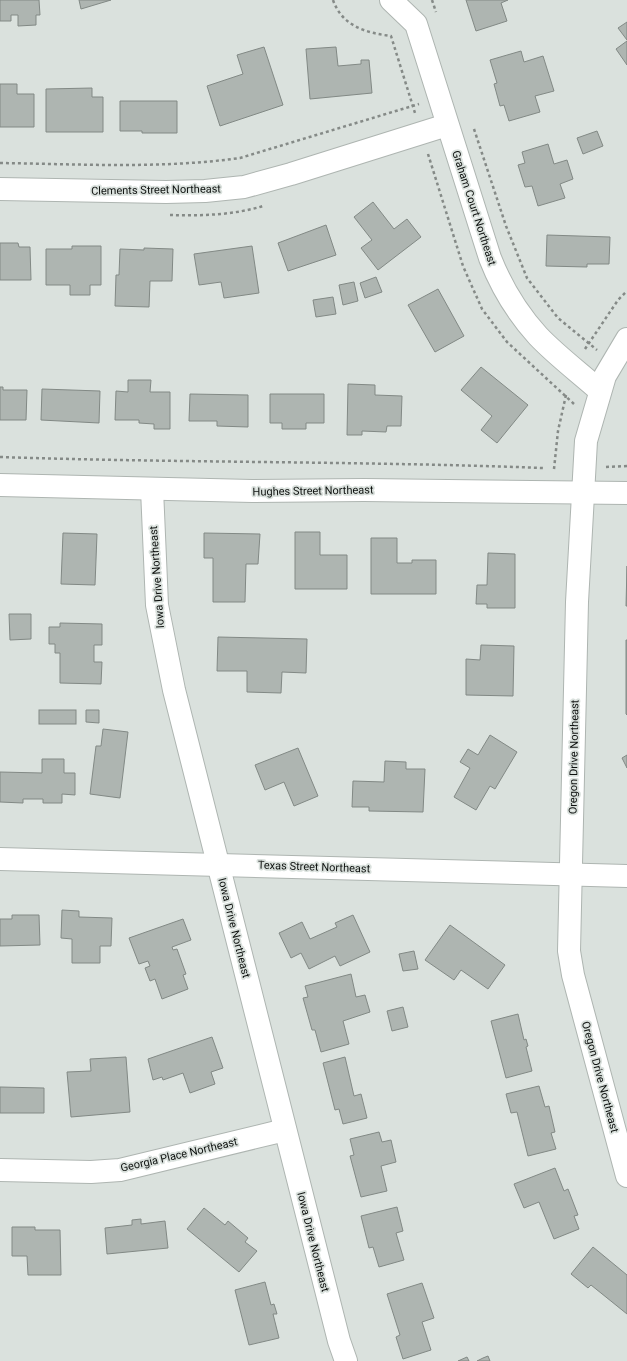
<svg xmlns="http://www.w3.org/2000/svg" width="627" height="1361" font-family="Roboto,sans-serif">
<rect width="100%" height="100%" fill="#dae1dd"/>
<g fill="#aeb5b1" stroke="#828985">
<path d="M0 0H39L40 15H36V25L18 26V15H11V21H0Z"/>
<path d="M79 0H111L81 9Z"/>
<path d="M466 0H508L501 3 507 21 476 31Z"/>
<path d="M627 22V40L618 28Z"/>
<path d="M627 41V65L616 49Z"/>
<path d="M264 47 283 105 220 126 207 86 243 74 237 55Z"/>
<path d="M336 47 338 66 361 64V60H369L372 93 310 99 306 49Z"/>
<path d="M521 51 524 62 543 56 554 91 535 96 540 112 509 121 504 105 500 106 494 84 497 83 490 60Z"/>
<path d="M0 84H17V94H34V127H0Z"/>
<path d="M92 88V97H103V132H46V89Z"/>
<path d="M120 101H177V133H142V131H120Z"/>
<path d="M597 131 603 146 583 154 577 138Z"/>
<path d="M548 144 554 164 567 160 573 179 560 184 565 198 538 206 532 186 525 187 518 165 525 163 522 152Z"/>
<path d="M373 202 394 229 407 219 421 237 378 270 361 248 372 240 354 217Z"/>
<path d="M326 225 336 255 288 271 278 243Z"/>
<path d="M547 235 610 237 609 264H587V267L546 266Z"/>
<path d="M0 243H18L19 247H30L31 280H0Z"/>
<path d="M72 246H101V285H90V295H70V285H46V249H72Z"/>
<path d="M252 246 259 293 224 298 221 282 199 285 194 254Z"/>
<path d="M144 248 173 249 172 281H150L149 307 115 306 116 275H119L120 249 144 250Z"/>
<path d="M376 277 382 292 365 298 360 283Z"/>
<path d="M354 282 358 301 343 305 339 285Z"/>
<path d="M438 289 464 336 435 352 408 305Z"/>
<path d="M333 297 336 314 316 317 313 300Z"/>
<path d="M481 367 528 405 497 443 481 430 492 416 461 390Z"/>
<path d="M128 380H151L150 392H170V429H154V424L139 423V420H115L116 391 128 392Z"/>
<path d="M348 384 375 385V395L402 396 401 426H387L386 432 362 431V435H347Z"/>
<path d="M0 387H3V390H27L26 420H0Z"/>
<path d="M42 389 100 391 99 423 41 420Z"/>
<path d="M190 394 248 395V427L217 426V421H189Z"/>
<path d="M270 394H324V423H306V429H282V423H270Z"/>
<path d="M295 532H320V555H347V589H295Z"/>
<path d="M63 533 97 534 95 585 61 584Z"/>
<path d="M204 533 260 534 258 564H246L245 602H213V558H204Z"/>
<path d="M371 538H397V563H412V560H436V594H371Z"/>
<path d="M488 553 515 554V608H487V604H476L477 585H487Z"/>
<path d="M627 566V606H626Z"/>
<path d="M9 614H31V639L10 640Z"/>
<path d="M60 623 102 624V645H94V662H102L101 684 60 683V653H55V644H49V627H60Z"/>
<path d="M218 637 307 639 306 673 282 672 281 693 247 692V671H217Z"/>
<path d="M626 640H627V715L626 714Z"/>
<path d="M481 645 514 646 513 696 466 695V659L480 660Z"/>
<rect x="39" y="710" width="37" height="14"/>
<path d="M86 710H99V723L86 722Z"/>
<path d="M103 729 128 732 120 798 90 794 96 746H101Z"/>
<path d="M490 735 517 752 495 789 490 786 476 810 454 797 470 768 460 762 468 749 478 755Z"/>
<path d="M298 748 318 796 294 806 284 782 265 790 255 765Z"/>
<path d="M627 755V768L622 758Z"/>
<path d="M42 759H64V773H75V795L62 794V803H43V799H23V803L0 802V772L42 773Z"/>
<path d="M385 761 406 762V769H425L423 812 369 811V807H352L353 781 384 782Z"/>
<path d="M62 910 79 911V917L112 918 111 946H100V963H72V939L61 938Z"/>
<path d="M12 915H39L40 945 0 946V919H12Z"/>
<path d="M353 915 370 952 340 966 335 956 309 969 301 953 291 958 279 933 302 922 310 939 337 927 335 923Z"/>
<path d="M183 919 191 940 172 947 173 950 177 949 186 974 183 975 188 989 162 999 155 979 150 981 145 968 150 966 148 961 139 964 129 938Z"/>
<path d="M450 925 505 965 488 989 461 970 454 980 425 960Z"/>
<path d="M414 951 418 969 403 971 399 954Z"/>
<path d="M351 974 356 997 365 995 370 1012 343 1021 349 1044 321 1052 315 1030H312L303 998 308 997 305 986Z"/>
<path d="M403 1007 408 1027 392 1031 387 1011Z"/>
<path d="M518 1014 524 1040 526 1039 528 1046 526 1047 532 1071 506 1078 491 1021Z"/>
<path d="M212 1037 223 1068 211 1072 215 1084 190 1093 183 1073 163 1080 162 1077 153 1080 148 1059Z"/>
<path d="M126 1057 130 1112 71 1117 67 1072 91 1071 90 1059Z"/>
<path d="M345 1057 354 1096 361 1094 367 1118 343 1124 339 1109 335 1110 323 1063Z"/>
<path d="M539 1086 545 1107 549 1106 555 1132 551 1133 556 1149 528 1156 517 1112 511 1113 506 1094Z"/>
<path d="M0 1087 44 1088V1113H0Z"/>
<path d="M379 1132 382 1142 391 1140 396 1162 381 1166 387 1191 361 1197 350 1156 354 1155 350 1139Z"/>
<path d="M555 1168 564 1191 568 1189 578 1215 574 1216 579 1229 554 1239 539 1202 524 1208 514 1184Z"/>
<path d="M397 1207 403 1231 396 1233 404 1260 379 1267 373 1247 369 1248 361 1216Z"/>
<path d="M204 1208 225 1225 228 1221 248 1238 245 1242 257 1251 239 1272 187 1229Z"/>
<path d="M141 1219V1224L165 1221 168 1248 107 1254 105 1228 132 1225V1220Z"/>
<path d="M12 1227H35V1230H60L61 1275H28L27 1256H12Z"/>
<path d="M593 1247 627 1275V1314L591 1285 588 1288 571 1274Z"/>
<path d="M265 1282 271 1305 274 1304 277 1314H273L279 1338 249 1345 235 1290Z"/>
<path d="M422 1283 434 1318 422 1322 431 1350 403 1359 396 1337 400 1335 387 1294Z"/>
<path d="M488 1356 490 1361H477L483 1358Z"/>
<path d="M467 1357 469 1361H458Z"/>
</g>
<g fill="none" stroke-linecap="round" stroke-linejoin="round">
<defs>
<g id="minor">
<path d="M391 0 416 24 490 258C501 286 518 314 538 336 557 356 580 373 600 391"/>
<path d="M0 189 166 192 205 191 244 187 291 174 447 125"/>
<path d="M627 339 605 376 586 441 577 602 569 951 573 975 627 1176"/>
<path d="M0 485 252 491 364 490 627 493"/>
<path d="M152 489 157 605 174 690 339 1341 346 1361"/>
<path d="M0 859 627 876"/>
<path d="M0 1170 91 1172 120 1170 285 1130"/>
</g>
</defs>
<use href="#minor" stroke="#aeb5b1" stroke-width="24"/>
<g stroke="#858a87" stroke-width="2.5" stroke-dasharray="3 3" stroke-linecap="butt">
<path d="M333 0C342 26 366 33 391 36L415 113"/>
<path d="M432 0 436 12"/>
<path d="M474 129 506 226 527 278 558 318 597 350"/>
<path d="M428 154 463 266 482 309 507 342 574 404"/>
<path d="M0 163C79 164 161 169 240 158L419 104"/>
<path d="M170 215C201 216 234 215 263 206"/>
<path d="M585 349 618 300 627 291"/>
<path d="M0 457C181 463 362 461 543 468"/>
<path d="M606 467 627 466"/>
<path d="M554 469 558 431 566 395"/>
</g>
<use href="#minor" stroke="#fff" stroke-width="22"/>
</g>
<g text-anchor="middle" dominant-baseline="central" stroke-width="3.5" stroke-linejoin="round" paint-order="stroke">
<g font-size="11" fill="#0d100e" stroke="#dae1dd">
<text transform="translate(156 190) rotate(-1)">Clements Street Northeast</text>
<text transform="translate(474 208) rotate(72)">Graham Court Northeast</text>
<text transform="translate(313 491) rotate(-1)">Hughes Street Northeast</text>
<text transform="translate(157 577) rotate(-94)">Iowa Drive Northeast</text>
<text transform="translate(574 757) rotate(-89)">Oregon Drive Northeast</text>
<text transform="translate(314 867) rotate(2)">Texas Street Northeast</text>
<text transform="translate(234 928) rotate(76)">Iowa Drive Northeast</text>
<text transform="translate(600 1077) rotate(75)">Oregon Drive Northeast</text>
<text transform="translate(179 1155) rotate(-13)">Georgia Place Northeast</text>
<text transform="translate(313 1242) rotate(76)">Iowa Drive Northeast</text>
</g>
</g>
</svg>
